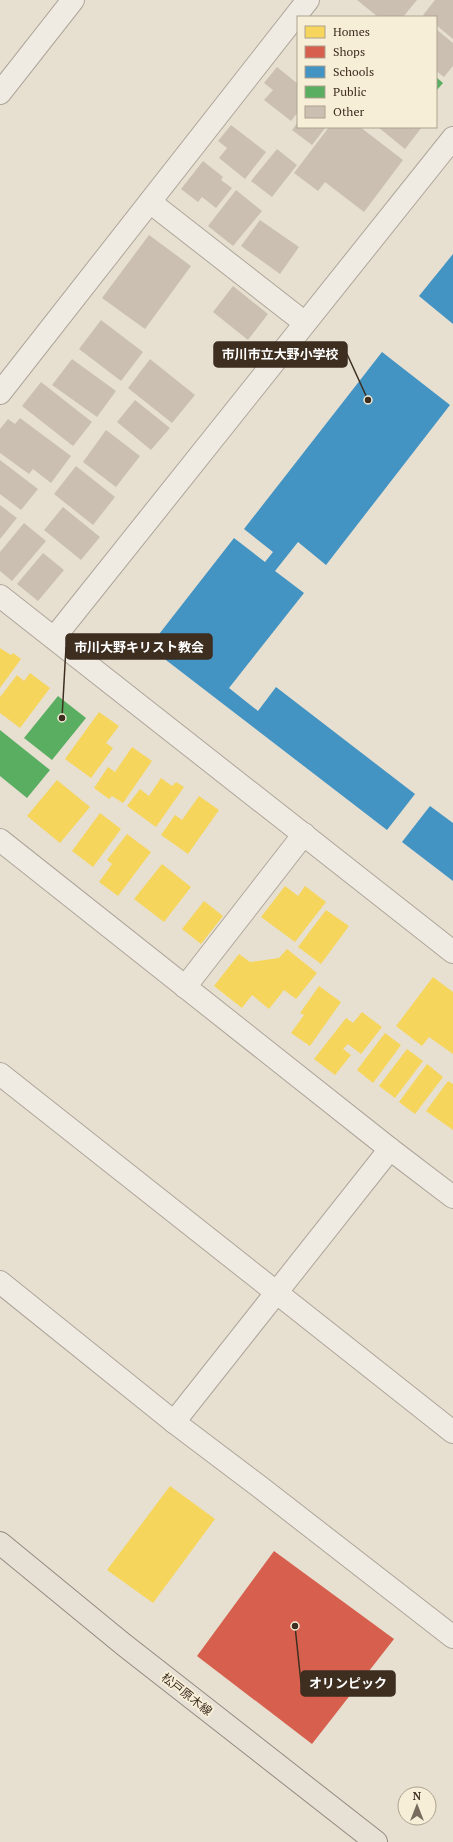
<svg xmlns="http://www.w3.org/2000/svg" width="453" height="1842" font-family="'PT Serif','Noto Sans JP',serif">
<rect width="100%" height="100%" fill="#e7e0d1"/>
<g fill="#f6d55c">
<path d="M0 648 11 655 13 653 21 659 0 688Z"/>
<path d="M30 673 50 688 20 728 0 713V697L17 675 24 681Z"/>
<path d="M99 712 119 726 106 743 113 748 91 778 65 759Z"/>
<path d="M132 747 152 761 123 803 112 796 109 799 94 788 108 767 115 772Z"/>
<path d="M161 778 172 786 176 782 184 787 156 827 127 806 140 789 149 796Z"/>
<path d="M57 780 90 807 60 843 27 816Z"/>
<path d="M199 796 219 810 188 854 161 835 175 815 182 820Z"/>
<path d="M100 813 121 829 93 867 72 851Z"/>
<path d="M127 834 151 852 118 896 99 882 112 864 107 860Z"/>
<path d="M162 864 191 887 164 922 134 899Z"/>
<path d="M285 886 298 896 305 886 326 902 295 942 261 917Z"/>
<path d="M204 901 223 916 201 944 182 929Z"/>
<path d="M326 910 349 926 321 964 298 947Z"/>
<path d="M287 949 317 973 296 999 284 990 269 1009 252 995 242 1008 214 986 239 954 250 962 279 958Z"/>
<path d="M433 977 453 992V1054L429 1037 422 1046 396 1026Z"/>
<path d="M319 986 341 1002 310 1046 291 1033 304 1015 300 1013Z"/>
<path d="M362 1012 382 1027 361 1054 348 1044 343 1049 351 1055 335 1075 314 1059 346 1018 353 1023Z"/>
<path d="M385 1033 401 1045 373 1083 357 1070Z"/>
<path d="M407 1049 423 1061 395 1098 379 1086Z"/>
<path d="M427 1064 443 1077 415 1114 399 1102Z"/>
<path d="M448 1081 453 1084V1130L426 1111Z"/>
<path d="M170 1486 215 1519 153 1603 107 1570Z"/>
</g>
<path fill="#d6604d" d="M274 1551 394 1639 312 1744 197 1656Z"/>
<g fill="#4393c3">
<path d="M453 254V324L419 296Z"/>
<path d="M382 352 450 405 326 565 298 542 275 571 304 593 229 688 258 711 276 687 415 794 387 830 149 647 234 538 265 562 273 552 244 529Z"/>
<path d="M430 806 453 823V881L402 842Z"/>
</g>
<g fill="#5aae61">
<path d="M436 77 443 83 436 91Z"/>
<path d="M58 696 86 718 52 760 24 738Z"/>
<path d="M0 730 50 770 27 798 0 776Z"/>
</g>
<g fill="#cbbfb2">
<path d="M357 0H417L403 17H378Z"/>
<path d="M435 0H453V39L436 25V17H426L423 15Z"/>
<path d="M436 29 453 43V66L444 77 436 71Z"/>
<path d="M277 67 298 84V112L291 121 264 100 273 90 264 83Z"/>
<path d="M298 122V127H326L312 145 292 130Z"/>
<path d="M231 125 266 152 245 179 219 158 227 148 218 141Z"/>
<path d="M329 127H360L403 160 364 212 325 182 318 191 294 173Z"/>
<path d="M378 127H422L405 149Z"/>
<path d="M277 149 297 165 272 197 251 181Z"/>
<path d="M203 161 223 177 221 180 232 188 216 208 202 197 198 202 181 189Z"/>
<path d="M236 190 262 211 233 246 208 226Z"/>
<path d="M260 220 299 247 280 274 241 246Z"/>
<path d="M149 235 191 266 145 329 102 298Z"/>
<path d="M233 286 268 314 248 340 213 312Z"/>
<path d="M101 320 143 352 121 381 79 349Z"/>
<path d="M72 359 116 391 97 417 52 385Z"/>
<path d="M150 359 195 395 172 423 128 388Z"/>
<path d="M41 382 92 422 73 446 22 406Z"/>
<path d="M135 400 170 428 151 450 117 422Z"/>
<path d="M20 418 71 456 51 483 33 469 29 474 0 453V429L8 419 15 424Z"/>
<path d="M106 430 140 456 116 487 83 462Z"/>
<path d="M0 460 38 489 21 510 0 494Z"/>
<path d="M76 466 115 497 93 525 54 494Z"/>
<path d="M0 505 17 518 0 539Z"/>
<path d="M63 507 100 537 81 560 44 530Z"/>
<path d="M24 523 46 541 12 581 0 571V552Z"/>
<path d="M43 553 64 570 38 601 17 584Z"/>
</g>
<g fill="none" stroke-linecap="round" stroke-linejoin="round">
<defs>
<g id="minor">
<path d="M0 93 73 0"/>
<path d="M150 202 305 323"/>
<path d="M0 393 308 0"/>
<path d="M0 596 453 952"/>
<path d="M54 638 453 138"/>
<path d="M0 840 390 1149 453 1197"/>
<path d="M185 987 304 834"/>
<path d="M0 1074 453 1432"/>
<path d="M0 1282 174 1422 260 1487 453 1637"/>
<path d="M174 1422 390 1149"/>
</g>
<path id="major" d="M0 1543 123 1644 376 1842"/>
</defs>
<use href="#minor" stroke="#ada599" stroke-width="24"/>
<use href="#major" stroke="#928b80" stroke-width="24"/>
<use href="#minor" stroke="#efebe3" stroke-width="22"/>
<use href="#major" stroke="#e6e1d4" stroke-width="22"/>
</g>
<g text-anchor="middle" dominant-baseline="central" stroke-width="4" stroke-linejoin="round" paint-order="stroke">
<g font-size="12" fill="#3d2e20" stroke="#f7eed8">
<text transform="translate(187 1694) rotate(38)">松戸原木線</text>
</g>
</g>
<path fill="none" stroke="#3d2e20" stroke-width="1.5" d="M368 400L347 354M62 718L66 647M295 1626L301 1683"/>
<g fill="#3d2e20" stroke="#f7eed8" stroke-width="1.5">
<circle cx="368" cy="400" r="4"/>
<circle cx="62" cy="718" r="4"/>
<circle cx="295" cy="1626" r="4"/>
</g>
<g fill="#3d2e20" stroke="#3d2e20" stroke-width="1.5">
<rect x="214" y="342" width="133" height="25" rx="4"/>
<rect x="66" y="634" width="146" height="25" rx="4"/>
<rect x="301" y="1671" width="94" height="25" rx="4"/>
</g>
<g font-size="13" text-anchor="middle" font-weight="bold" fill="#fff">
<text x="280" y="359">市川市立大野小学校</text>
<text x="139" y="652">市川大野キリスト教会</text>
<text x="348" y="1688">オリンピック</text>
</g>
<rect x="297" y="16" width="140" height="112" fill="#f7eed8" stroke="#ada18e"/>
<rect x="305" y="26" width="20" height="12" fill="#f6d55c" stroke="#ada18e"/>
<text x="333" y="36" font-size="12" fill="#3d2e20">Homes</text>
<rect x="305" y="46" width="20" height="12" fill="#d6604d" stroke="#ada18e"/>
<text x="333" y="56" font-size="12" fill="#3d2e20">Shops</text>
<rect x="305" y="66" width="20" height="12" fill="#4393c3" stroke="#ada18e"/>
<text x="333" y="76" font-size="12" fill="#3d2e20">Schools</text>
<rect x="305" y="86" width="20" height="12" fill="#5aae61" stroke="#ada18e"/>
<text x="333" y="96" font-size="12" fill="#3d2e20">Public</text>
<rect x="305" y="106" width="20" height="12" fill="#cbbfb2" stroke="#ada18e"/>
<text x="333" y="116" font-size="12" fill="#3d2e20">Other</text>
<g transform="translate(417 1806)"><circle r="19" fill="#f7eed8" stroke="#ada18e"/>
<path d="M0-3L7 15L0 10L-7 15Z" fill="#786c5e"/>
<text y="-6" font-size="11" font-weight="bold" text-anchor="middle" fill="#3d2e20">N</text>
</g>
</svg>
